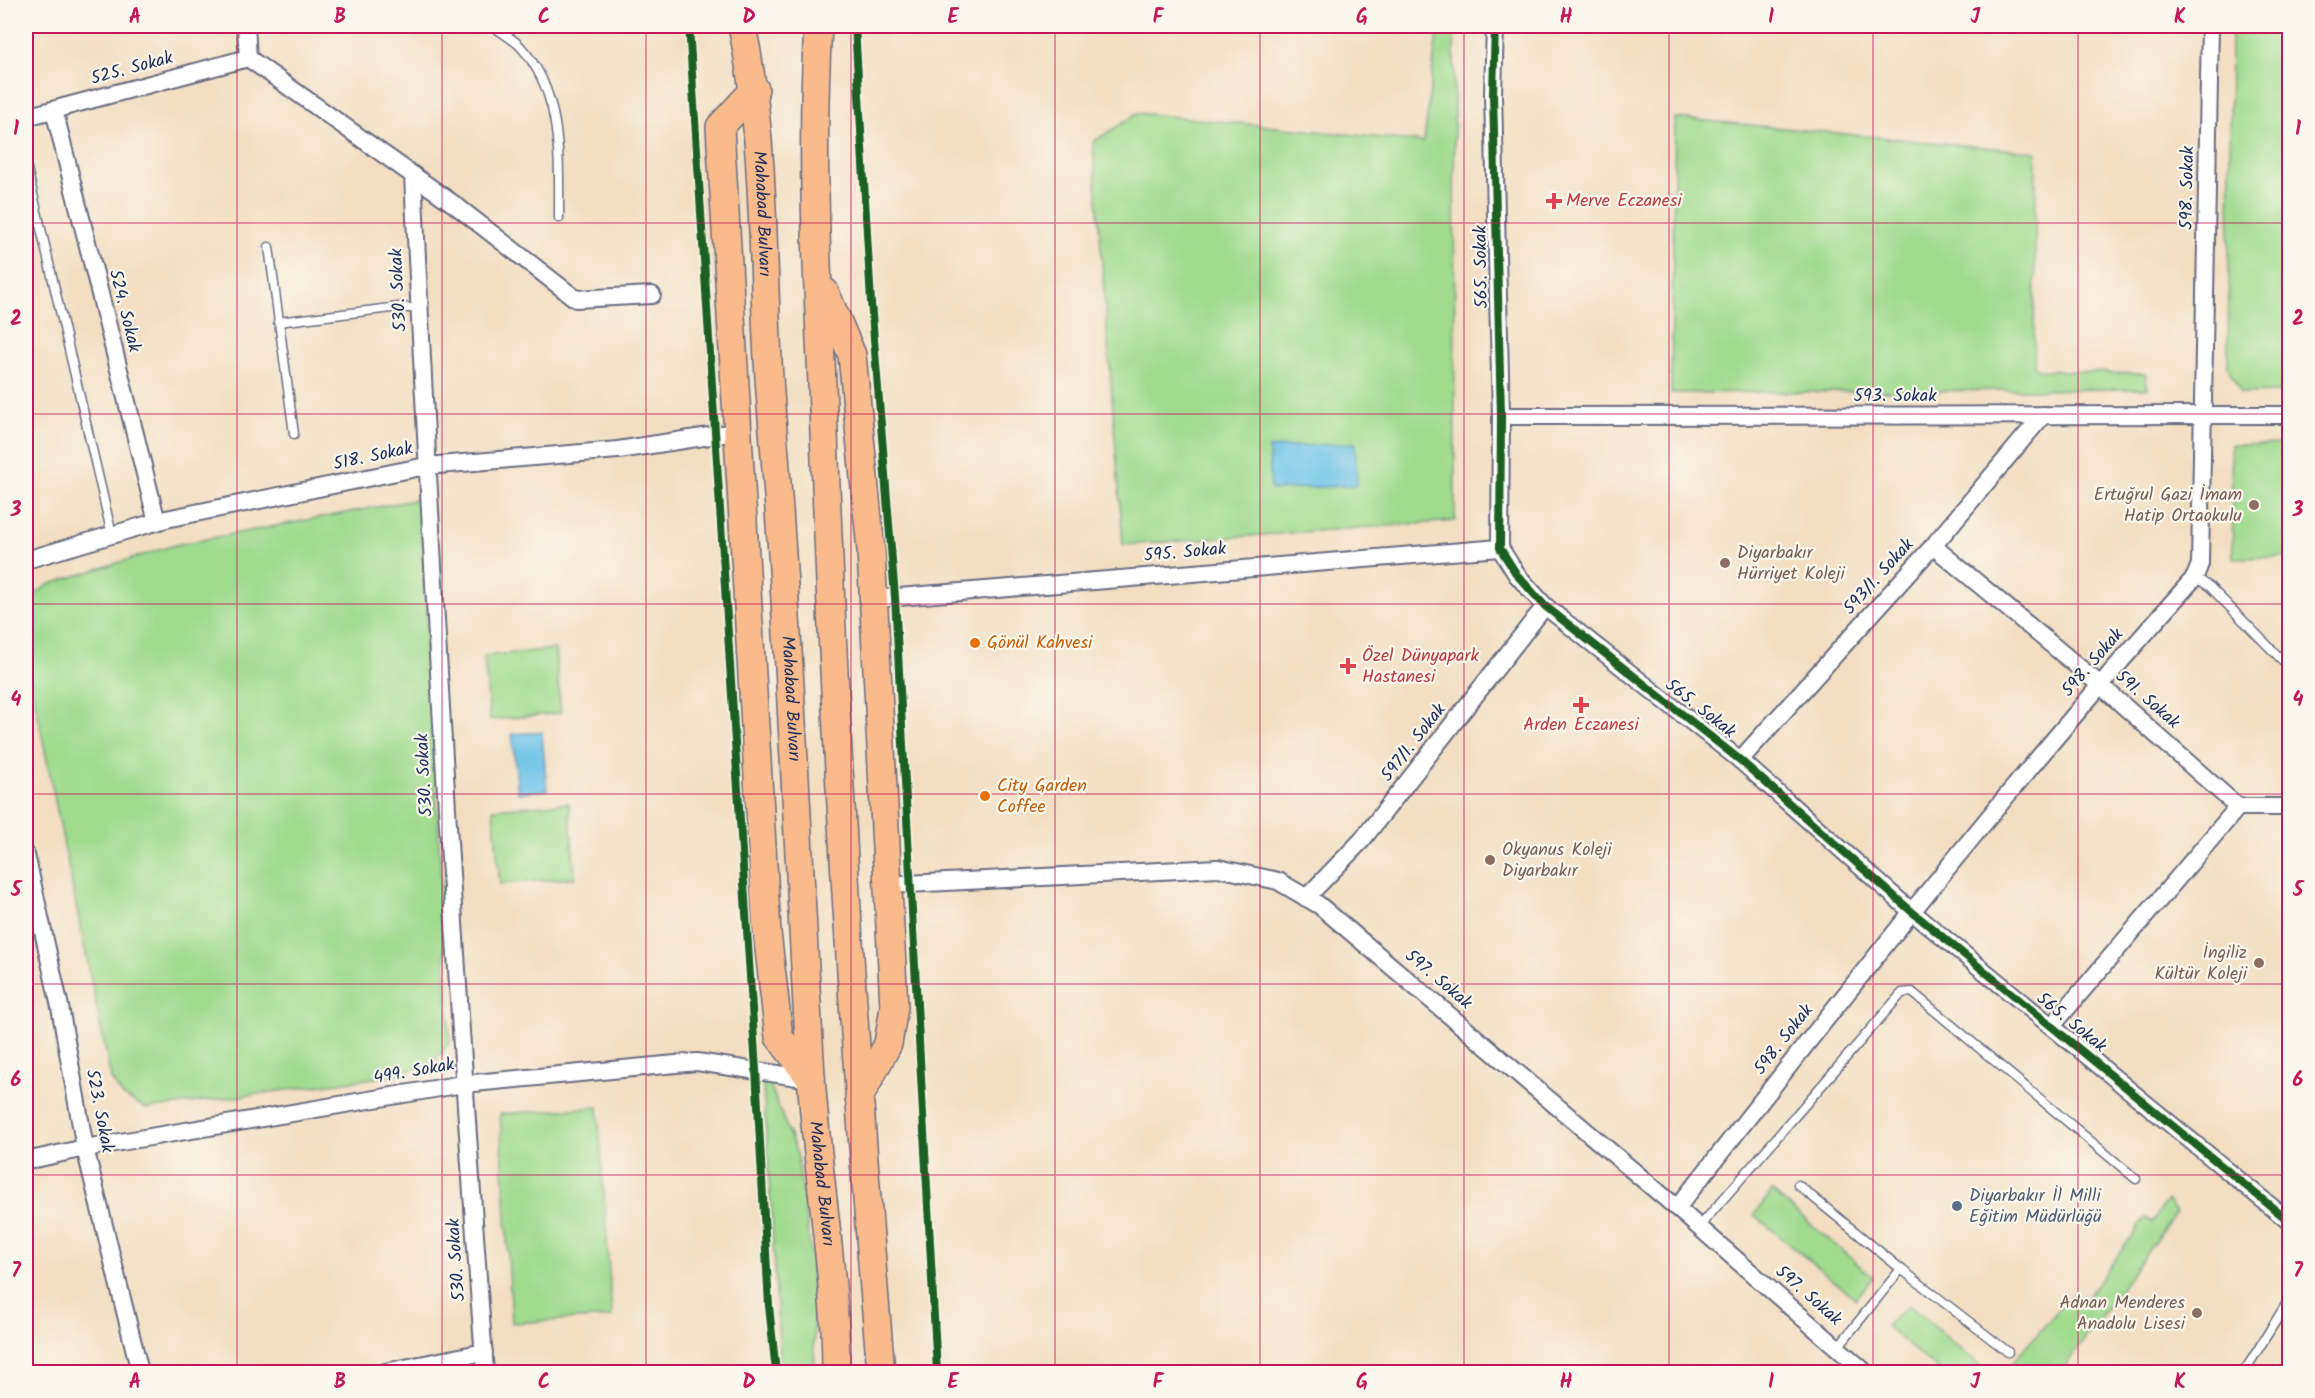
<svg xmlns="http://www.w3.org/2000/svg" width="2315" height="1398" font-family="Kalam,sans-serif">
<rect width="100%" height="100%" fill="#fbf7ec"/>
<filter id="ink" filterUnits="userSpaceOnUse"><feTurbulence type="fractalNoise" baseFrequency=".0167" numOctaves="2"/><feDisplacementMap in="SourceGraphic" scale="12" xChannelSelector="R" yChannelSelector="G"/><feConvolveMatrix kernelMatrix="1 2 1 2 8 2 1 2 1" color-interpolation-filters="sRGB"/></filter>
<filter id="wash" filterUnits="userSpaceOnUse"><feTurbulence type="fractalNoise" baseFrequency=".008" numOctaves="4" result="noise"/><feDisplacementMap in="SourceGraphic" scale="24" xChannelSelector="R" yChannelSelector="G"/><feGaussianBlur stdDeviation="1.35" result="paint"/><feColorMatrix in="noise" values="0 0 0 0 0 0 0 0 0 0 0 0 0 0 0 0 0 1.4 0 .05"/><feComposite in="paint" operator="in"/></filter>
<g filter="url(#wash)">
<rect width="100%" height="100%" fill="#f3dec2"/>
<g fill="#9fda8d" stroke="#5d8476" stroke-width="1.5">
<path d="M1438 26H1454L1455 521 1123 545 1093 142 1138 113 1424 142Z"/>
<path d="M2243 26 2289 30V392L2241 393 2228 368 2231 34Z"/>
<path d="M1675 118 2036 152 2034 364 2038 370 2145 374 2148 389 1671 393Z"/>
<path d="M2288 444 2289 557 2233 558 2231 445Z"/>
<path d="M420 499 450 1042 433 1063 389 1076 147 1109 123 1096 111 1079 26 656V600L50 584 175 545Z"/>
<path d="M555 649 561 713 490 720 484 656Z"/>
<path d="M569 803 575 878 500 884 493 809Z"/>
<path d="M769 1082 797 1154 812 1262 815 1372H781L763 1083Z"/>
<path d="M598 1107 612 1317 512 1323 500 1114Z"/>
<path d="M1772 1191 1873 1277 1856 1299 1754 1215Z"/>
<path d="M2167 1200 2176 1212 2061 1372H2004L2073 1293 2084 1302 2145 1218 2152 1222Z"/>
<path d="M1909 1305 1988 1372H1941L1886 1326Z"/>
</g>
<g fill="#6ac2e8" stroke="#4278a3" stroke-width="1.5">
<path d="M1355 443 1357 485 1271 490 1269 448Z"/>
<path d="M542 732 547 790 518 793 512 734Z"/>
</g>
</g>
<g filter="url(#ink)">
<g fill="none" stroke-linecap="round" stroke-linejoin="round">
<defs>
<g id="lane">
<path d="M493 26C501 32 511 38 519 45 563 91 559 159 559 218"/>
<path d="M26 164 112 535"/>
<path d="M269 247 294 434"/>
<path d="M278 322 399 307 419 309"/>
<path d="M2195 577 2210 587 2287 665V674"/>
<path d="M1798 1185 1901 1269 2008 1352"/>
<path d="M1699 1227 1902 993 1912 992 2136 1179"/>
<path d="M1837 1348 1901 1269"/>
<path d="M2244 1372 2290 1298"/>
</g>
<g id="street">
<path d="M246 26 248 58 455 205 576 299 652 295"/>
<path d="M1495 26 1493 94 1501 416 1500 548 1517 575 1545 606 1740 760 1911 911 2290 1222"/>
<path d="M54 110 157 522"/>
<path d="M26 117 248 58"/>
<path d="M413 175C432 574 455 974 485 1372"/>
<path d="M1501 416 2290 415"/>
<path d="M1933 546 2099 684 2238 807H2290"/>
<path d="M26 560 166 519 426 466 618 450 736 432"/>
<path d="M874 599 1500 548"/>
<path d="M1740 760 1933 546 2043 415"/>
<path d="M26 855 60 1007 85 1148 140 1372"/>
<path d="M887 885 1218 868 1278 881 1319 905 1677 1208 1865 1372"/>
<path d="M1306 898 1362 840 1545 606"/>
<path d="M2052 1026 2238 807"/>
<path d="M26 1161 85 1148 463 1084 697 1062 811 1079"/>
<path d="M1677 1208C1845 994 2013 780 2195 577L2200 564 2210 26"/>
<path d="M385 1372 484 1352"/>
</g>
<g id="primary">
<path id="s1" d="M742 26C769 154 760 287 772 418 790 637 798 856 811 1075 817 1174 836 1273 836 1372"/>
<path d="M818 26C809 169 820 315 825 459 836 764 855 1069 881 1372"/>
<path d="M755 89 720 127 767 932 779 1037 811 1079"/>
<path d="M825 292 852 355 871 550 894 1007 888 1044 859 1098"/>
</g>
</defs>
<use href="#lane" stroke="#676c81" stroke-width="11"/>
<use href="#street" stroke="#676c81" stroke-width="20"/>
<use href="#primary" stroke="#676c81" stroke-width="30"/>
<use href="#lane" stroke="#fff" stroke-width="8"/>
<use href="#street" stroke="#fff" stroke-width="16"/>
<use href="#primary" stroke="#fabb8c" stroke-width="27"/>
<defs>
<g id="cycleway">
<path d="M689 26 756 1070 769 1306 776 1372"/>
<path d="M855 26 871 302 895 597 937 1372"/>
<path d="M1495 26 1493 94 1501 416 1500 548 1517 575 1545 606 1740 760 1911 911 2290 1222"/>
</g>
</defs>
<use href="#cycleway" stroke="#fbf7ec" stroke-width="11"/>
<use href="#cycleway" stroke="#1b5e20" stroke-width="8"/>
</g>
</g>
<path fill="none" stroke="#c2185b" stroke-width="1.5" stroke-opacity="0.55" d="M237 26V1372M442 26V1372M646 26V1372M851 26V1372M1055 26V1372M1260 26V1372M1464 26V1372M1669 26V1372M1873 26V1372M2078 26V1372M26 223H2290M26 414H2290M26 604H2290M26 794H2290M26 984H2290M26 1175H2290"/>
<g fill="#e0444e" stroke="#fbf7ec" stroke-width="2">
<path d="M1551 192h6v6h6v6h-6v6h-6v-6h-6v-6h6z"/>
<path d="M1345 657h6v6h6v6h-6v6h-6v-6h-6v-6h6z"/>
<path d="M1578 696h6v6h6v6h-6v6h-6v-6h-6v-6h6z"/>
</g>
<g fill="#8d6e63" stroke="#fbf7ec" stroke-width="2">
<circle cx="2254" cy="505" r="6"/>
<circle cx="1725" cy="563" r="6"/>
<circle cx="1490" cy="860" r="6"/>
<circle cx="2259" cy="963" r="6"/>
<circle cx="2197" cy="1313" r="6"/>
</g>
<g fill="#e8710a" stroke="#fbf7ec" stroke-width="2">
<circle cx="975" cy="643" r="6"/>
<circle cx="985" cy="796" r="6"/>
</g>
<circle fill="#5c6f8a" stroke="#fbf7ec" stroke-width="2" cx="1957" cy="1206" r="6"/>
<g text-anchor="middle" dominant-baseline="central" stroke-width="4.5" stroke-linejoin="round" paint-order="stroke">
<g font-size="18" fill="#1b2f5e" stroke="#fbf7ec">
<text transform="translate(132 69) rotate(-15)">525. Sokak</text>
<text transform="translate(2188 188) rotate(-89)">598. Sokak</text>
<text stroke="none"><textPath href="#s1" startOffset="189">Mahabad Bulvarı</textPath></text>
<text transform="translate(1482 267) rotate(-91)">565. Sokak</text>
<text transform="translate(399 290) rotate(-93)">530. Sokak</text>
<text transform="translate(124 311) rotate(76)">524. Sokak</text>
<text x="1895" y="396">593. Sokak</text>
<text transform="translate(373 457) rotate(-12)">518. Sokak</text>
<text transform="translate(1185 553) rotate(-5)">595. Sokak</text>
<text transform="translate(1879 577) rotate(-48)">593/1. Sokak</text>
<text transform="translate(2093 663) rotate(-49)">598. Sokak</text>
<text stroke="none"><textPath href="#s1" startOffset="675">Mahabad Bulvarı</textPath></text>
<text transform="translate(2147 700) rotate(41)">591. Sokak</text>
<text transform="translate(1700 709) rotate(38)">565. Sokak</text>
<text transform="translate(1414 743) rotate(-52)">597/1. Sokak</text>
<text transform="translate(425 775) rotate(-93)">530. Sokak</text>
<text transform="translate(1438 980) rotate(40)">597. Sokak</text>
<text transform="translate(2071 1023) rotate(39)">565. Sokak</text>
<text transform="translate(1784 1040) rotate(-52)">598. Sokak</text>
<text transform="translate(414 1072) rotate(-10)">499. Sokak</text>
<text transform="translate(99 1111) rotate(79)">523. Sokak</text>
<text stroke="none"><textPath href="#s1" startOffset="1161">Mahabad Bulvarı</textPath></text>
<text transform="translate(457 1260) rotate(-94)">530. Sokak</text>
<text transform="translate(1808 1296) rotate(41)">597. Sokak</text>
</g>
<g font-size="18" fill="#be3a42" stroke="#fbf7ec" text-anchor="start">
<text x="1566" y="201">Merve Eczanesi</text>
<text x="1362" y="656">Özel Dünyapark<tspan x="1362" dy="21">Hastanesi</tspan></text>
<text x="1581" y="725" text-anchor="middle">Arden Eczanesi</text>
</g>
<g font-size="18" fill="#785e54" stroke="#fbf7ec" text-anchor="end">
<text x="2242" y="495">Ertuğrul Gazi İmam<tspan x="2242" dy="21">Hatip Ortaokulu</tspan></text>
<text x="1737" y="553" text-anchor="start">Diyarbakır<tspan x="1737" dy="21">Hürriyet Koleji</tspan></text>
<text x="1502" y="850" text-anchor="start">Okyanus Koleji<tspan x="1502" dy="21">Diyarbakır</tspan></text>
<text x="2247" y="953">İngiliz<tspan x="2247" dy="21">Kültür Koleji</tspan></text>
<text x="2185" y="1303">Adnan Menderes<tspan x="2185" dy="21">Anadolu Lisesi</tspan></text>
</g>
<g font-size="18" fill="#c56008" stroke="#fbf7ec" text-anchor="start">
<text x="987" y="643">Gönül Kahvesi</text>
<text x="997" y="786">City Garden<tspan x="997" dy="21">Coffee</tspan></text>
</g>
<g font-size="18" fill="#4e5e75" stroke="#fbf7ec" text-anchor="start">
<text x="1969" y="1196">Diyarbakır İl Milli<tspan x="1969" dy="21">Eğitim Müdürlüğü</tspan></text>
</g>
</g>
<rect width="2315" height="1398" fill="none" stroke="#fbf7ec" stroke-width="66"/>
<rect x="33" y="33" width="2249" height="1332" fill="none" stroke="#c2185b" stroke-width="2"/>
<g font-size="20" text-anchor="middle" font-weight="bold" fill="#c2185b">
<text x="135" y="23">A</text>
<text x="340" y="23">B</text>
<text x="544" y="23">C</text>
<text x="749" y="23">D</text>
<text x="953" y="23">E</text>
<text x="1158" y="23">F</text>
<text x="1362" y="23">G</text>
<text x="1566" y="23">H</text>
<text x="1771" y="23">I</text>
<text x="1975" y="23">J</text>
<text x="2180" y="23">K</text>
<text x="16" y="135">1</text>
<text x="2298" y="135">1</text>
<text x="16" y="325">2</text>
<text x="2298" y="325">2</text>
<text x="16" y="516">3</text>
<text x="2298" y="516">3</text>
<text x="16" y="706">4</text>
<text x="2298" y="706">4</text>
<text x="16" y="896">5</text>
<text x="2298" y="896">5</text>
<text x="16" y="1086">6</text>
<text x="2298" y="1086">6</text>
<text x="16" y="1277">7</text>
<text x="2298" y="1277">7</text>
<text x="135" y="1388">A</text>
<text x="340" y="1388">B</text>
<text x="544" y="1388">C</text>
<text x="749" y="1388">D</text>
<text x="953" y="1388">E</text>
<text x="1158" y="1388">F</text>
<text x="1362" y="1388">G</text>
<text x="1566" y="1388">H</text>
<text x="1771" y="1388">I</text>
<text x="1975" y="1388">J</text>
<text x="2180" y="1388">K</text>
</g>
</svg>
